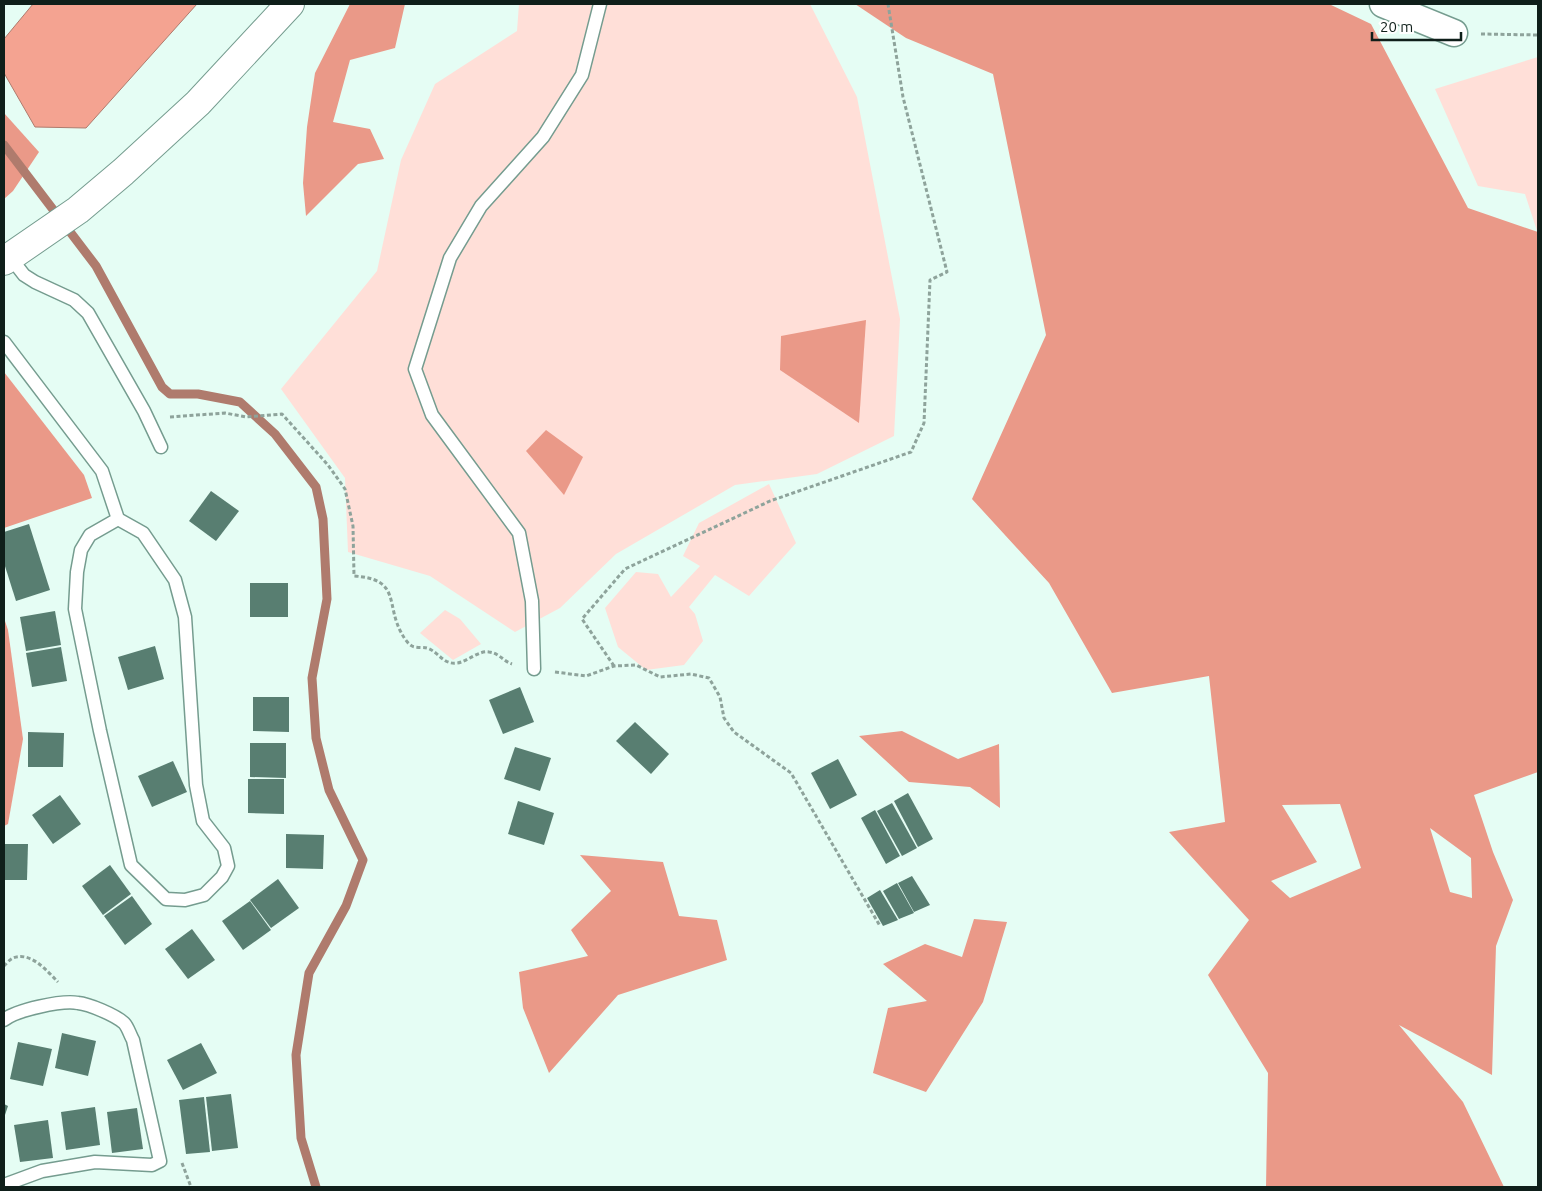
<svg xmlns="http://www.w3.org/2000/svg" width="1542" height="1191" font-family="Ubuntu,sans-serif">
<rect width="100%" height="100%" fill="#e5fdf4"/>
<g fill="#ffdfd8">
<path d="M519 4H810L857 97 900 319 894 436 817 474 735 485 616 554 560 608 515 632 430 576 348 552 345 478 281 389 377 271 401 160 435 84 517 31Z"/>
<path d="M1538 57V234L1525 194 1478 186 1435 89Z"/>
<path d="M769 484 796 543 749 596 715 575 689 607 695 614 703 641 684 665 646 670 618 647 605 608 636 572 658 574 671 597 700 566 683 556 699 523Z"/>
<path d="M445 610 460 619 481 644 453 660 420 633Z"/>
</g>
<g fill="#ea9988" fill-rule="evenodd">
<path d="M350 4H405L395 48 350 60 333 122 370 129 384 159 358 164 306 216 303 183 307 127 315 73Z"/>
<path d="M855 4H1329L1371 24 1468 208 1538 232V772L1474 795 1493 852 1513 900 1496 946 1492 1075 1399 1025 1463 1102 1504 1187H1266L1268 1073 1208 975 1249 920 1169 832 1225 822 1209 676 1112 693 1049 583 972 499 1046 335 993 74 906 38ZM1340 804 1361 868 1290 898 1271 881 1317 862 1282 805ZM1430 828 1471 858 1472 898 1450 892Z"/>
<path d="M4 113 39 152 13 191 4 199Z"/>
<path d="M866 320 859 423 780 370 781 336Z"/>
<path d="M4 372 84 475 92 498 4 528Z"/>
<path d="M546 430 583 457 564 495 526 451Z"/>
<path d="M4 618 8 630 23 739 8 824 4 826Z"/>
<path d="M902 731 958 759 999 744 1000 808 970 787 909 782 859 736Z"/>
<path d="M580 855 663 862 679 916 717 920 727 960 618 995 549 1073 523 1008 519 972 588 956 571 930 611 891Z"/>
<path d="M974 919 1007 922 983 1002 926 1092 873 1073 888 1008 927 1001 883 964 925 944 962 957Z"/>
</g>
<path fill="#f4a391" stroke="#af7b6d" d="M33 4H197L86 128 35 127 4 73V39Z"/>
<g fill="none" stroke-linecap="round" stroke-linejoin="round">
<path stroke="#af7b6d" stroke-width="9" d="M4 145 96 266 162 387 170 394H198L240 402 275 434 316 487 323 519 327 599 312 678 316 738 329 790 363 860 346 906 309 973 296 1055 301 1138 316 1187"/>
</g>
<g fill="#587e71">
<path d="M211 491 239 511 216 541 189 521Z"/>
<path d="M29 524 50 590 16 601 4 563V532Z"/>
<rect x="250" y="583" width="38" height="34"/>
<path d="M55 611 61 645 26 651 20 617Z"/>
<path d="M155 646 164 679 128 690 118 657Z"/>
<path d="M61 647 67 681 32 687 26 653Z"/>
<path d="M520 687 534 722 503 734 489 700Z"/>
<path d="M253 697H289V732L253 731Z"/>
<path d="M635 722 669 754 651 774 616 741Z"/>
<path d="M28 732 64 733 63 767H28Z"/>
<path d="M250 743H286V778L250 777Z"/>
<path d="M515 747 551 758 540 791 504 779Z"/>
<path d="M838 759 857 795 830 809 811 773Z"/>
<path d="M173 761 187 792 152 807 138 776Z"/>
<path d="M248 779H284V814L248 813Z"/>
<path d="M908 793 933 839 918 847 894 801Z"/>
<path d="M60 795 81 824 53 844 32 815Z"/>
<path d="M518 801 554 813 544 845 508 834Z"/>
<path d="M892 803 917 848 902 856 877 811Z"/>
<path d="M875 810 900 856 886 864 861 818Z"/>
<path d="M286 834 324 835 323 869 286 868Z"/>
<path d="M4 844H28L27 880H4Z"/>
<path d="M110 865 131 894 103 915 82 886Z"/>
<path d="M912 876 930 905 914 912 898 883Z"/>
<path d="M278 879 299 908 271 928 250 900Z"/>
<path d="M897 883 914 913 899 919 883 891Z"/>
<path d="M880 890 898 920 883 926 867 898Z"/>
<path d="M132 896 152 924 125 945 104 916Z"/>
<path d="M250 901 271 930 243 950 222 921Z"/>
<path d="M192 929 215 960 188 979 165 949Z"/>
<path d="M62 1033 96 1041 88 1076 55 1068Z"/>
<path d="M18 1042 52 1049 43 1086 10 1079Z"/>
<path d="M201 1043 217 1073 183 1090 167 1060Z"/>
<path d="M231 1094 238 1148 212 1151 206 1097Z"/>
<path d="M204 1097 210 1152 186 1154 179 1100Z"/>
<path d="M4 1104 8 1106 4 1118Z"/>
<path d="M95 1107 100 1145 66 1150 61 1112Z"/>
<path d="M137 1108 143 1149 112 1153 107 1112Z"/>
<path d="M48 1120 53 1158 20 1162 14 1125Z"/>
</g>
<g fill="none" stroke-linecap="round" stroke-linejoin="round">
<defs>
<g id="service">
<path d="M10 257 24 275 35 282 74 300 88 313 144 411 161 447"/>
<path d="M4 342 102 471 118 519 143 533 175 580 185 617 196 785 203 821 224 848 228 866 222 877 204 895 185 900 166 899 131 865 100 731 75 609 77 572 81 550 90 535 118 519"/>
<path d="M534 669 532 601 519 533 432 415 415 369 450 258 481 206 543 137 582 75 600 4"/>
<path d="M4 1020C16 1010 62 1000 78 1003 89 1004 115 1015 124 1023 128 1027 130 1035 133 1040L160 1161 152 1165 95 1162 42 1171 4 1185"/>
</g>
<path id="minor" d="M1383 4 1454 33"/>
<path id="secondary" d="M4 261 78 210 123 172 198 103 290 4"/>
</defs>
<use href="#service" stroke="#759c8f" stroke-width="15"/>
<use href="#minor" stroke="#759c8f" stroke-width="29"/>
<use href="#secondary" stroke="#759c8f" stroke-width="30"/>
<g stroke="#8ea39b" stroke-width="3" stroke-dasharray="4 2.5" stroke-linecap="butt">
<path d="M1481 34 1538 35"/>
<path d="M170 417 225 413 246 417 282 414 328 465 345 489 353 526 354 576C402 579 385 605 402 634 404 638 408 644 412 646 416 648 423 647 427 648 439 652 443 665 457 663 467 662 479 650 489 652 499 653 503 661 512 664"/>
<path d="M614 666 582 619 625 569 770 501 911 452 924 423 930 280 947 272 903 97 888 4"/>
<path d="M555 672 586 676 614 666 636 665 660 677 691 674 709 678 720 697 724 718 734 732 791 773 880 926"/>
<path d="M4 966C6 964 10 959 13 958 31 951 47 971 58 982"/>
<path d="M182 1163 191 1187"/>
</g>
<use href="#service" stroke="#fff" stroke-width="12"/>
<use href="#minor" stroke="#fff" stroke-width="26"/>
<use href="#secondary" stroke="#fff" stroke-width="28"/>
</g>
<rect width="1542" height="1191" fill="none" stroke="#0f1f1a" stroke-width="10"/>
<path d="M1372 32v8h89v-8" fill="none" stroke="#0f1f1a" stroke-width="2.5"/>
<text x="1380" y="32" font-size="15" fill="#0f1f1a" stroke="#ffffff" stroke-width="4" paint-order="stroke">20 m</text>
</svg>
